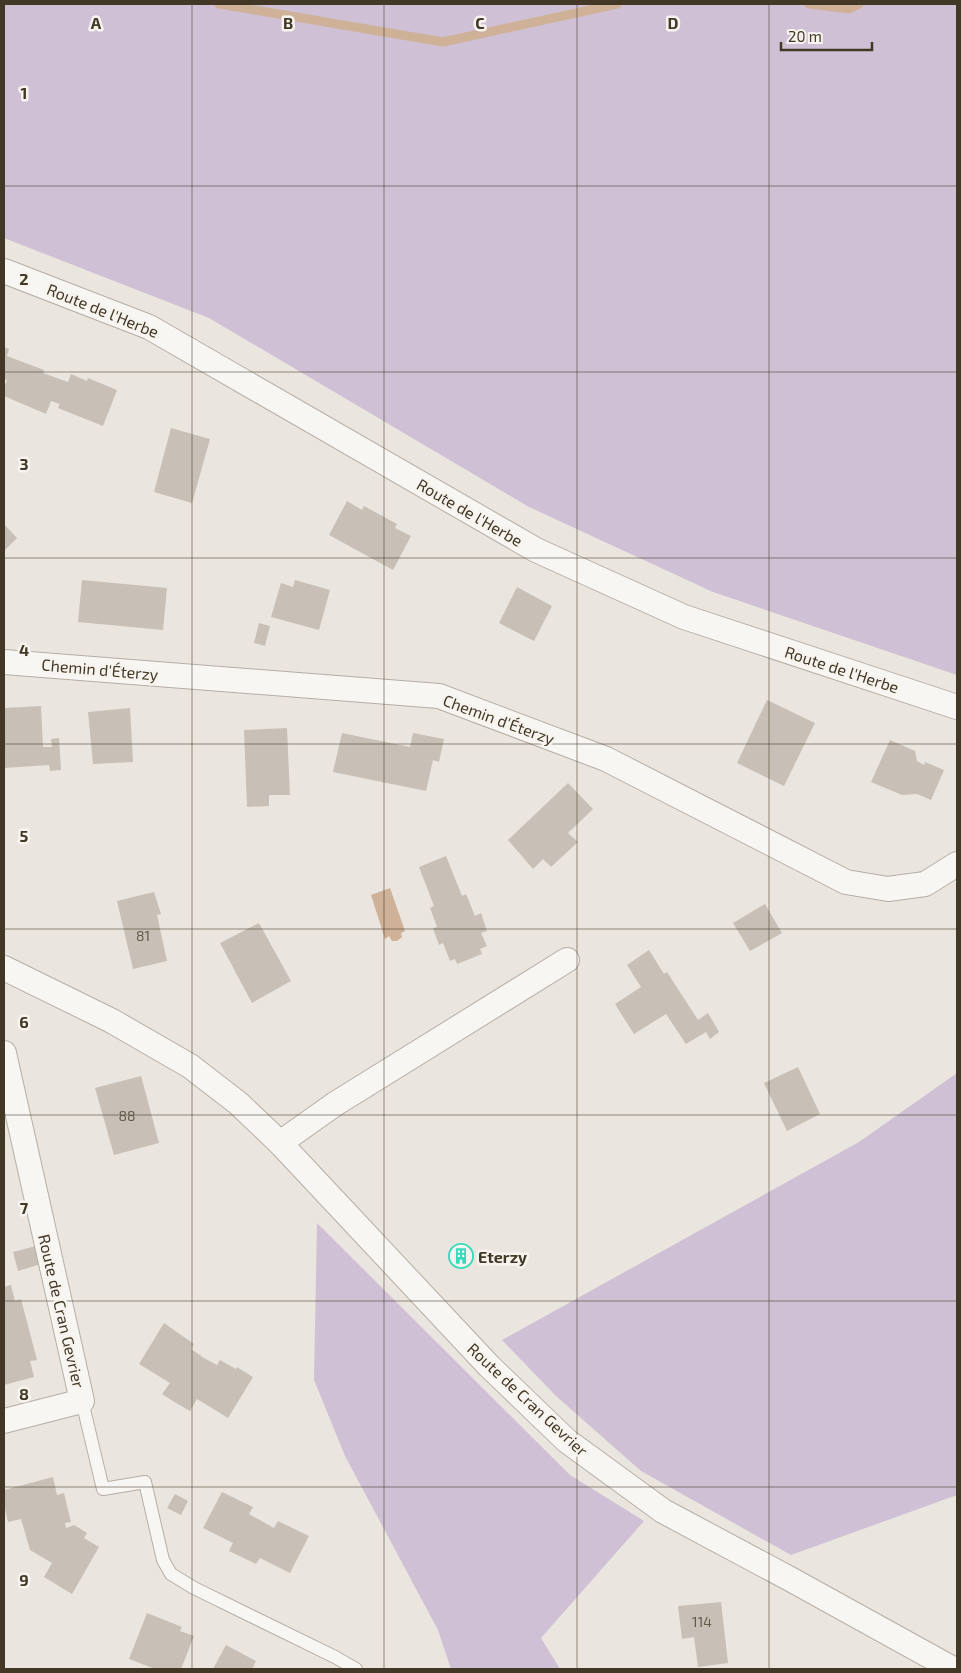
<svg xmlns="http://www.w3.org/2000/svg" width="961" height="1673" font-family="'Exo 2',sans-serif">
<rect width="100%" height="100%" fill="#eae5df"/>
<g fill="#cfc0d5">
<path d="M4 4H957V675L713 592 529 507 209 318 4 238Z"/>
<path d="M957 1073V1495L791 1555 641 1471 556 1396 502 1340 859 1142Z"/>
<path d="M317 1223 570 1475 644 1521 541 1638 560 1669H451L438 1630 345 1456 314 1380Z"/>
</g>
<path fill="#ceb197" d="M390 888 405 931 401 933 402 937 397 941H392L389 936 385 939 371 895Z"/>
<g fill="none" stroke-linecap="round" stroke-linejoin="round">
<g stroke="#ceb197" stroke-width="9">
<path d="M219 4 443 42 617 4"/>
<path d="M809 4 849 9 859 4"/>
</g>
</g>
<g fill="#c8c0b6">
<path d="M4 347 9 349 7 356 44 370 43 373 68 382 71 374 87 381 88 378 117 390 103 426 58 408 60 404 51 401 46 414 4 396V388L7 380 4 379Z"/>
<path d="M171 428 210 439 192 503 154 492Z"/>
<path d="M347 501 362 510 364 506 397 524 395 528 411 536 393 570 329 535Z"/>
<path d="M4 524 17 538 4 551Z"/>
<path d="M82 580 167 588 163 630 78 622Z"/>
<path d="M295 580 330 590 319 630 271 617 281 583 293 587Z"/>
<path d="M517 587 552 606 534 641 499 623Z"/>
<path d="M259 623 270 626 265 646 254 643Z"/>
<path d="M767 700 815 723 784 786 737 763Z"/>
<path d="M41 706 43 747H52L51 739 59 738 61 770 50 771 49 765 4 768V708Z"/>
<path d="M130 708 133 762 93 764 88 712Z"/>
<path d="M287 728 290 795H269V806L247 807 244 730Z"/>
<path d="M342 733 410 747 413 733 444 739 439 762 433 760 426 791 333 772Z"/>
<path d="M890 740 915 751 917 761 924 765 925 762 944 770 931 800 917 794 902 795 871 782Z"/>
<path d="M568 783 593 809 568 833 578 842 551 867 543 859 533 869 508 840Z"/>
<path d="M446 856 462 896 466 894 475 916 481 913 487 931 481 933 487 946 480 949 482 954 457 964 455 959 450 961 443 943 439 945 433 928 437 927 430 908 434 906 419 867Z"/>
<path d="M154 892 161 914 157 915 167 961 133 969 117 901Z"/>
<path d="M765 904 782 933 750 951 733 923Z"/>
<path d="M259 923 291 981 252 1003 220 943Z"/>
<path d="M649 950 664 974 667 972 698 1020 708 1013 719 1032 710 1039 706 1032 686 1044 666 1014 634 1034 615 1004 641 987 627 965Z"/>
<path d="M798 1067 820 1114 787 1131 764 1083Z"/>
<path d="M141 1076 159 1143 114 1155 95 1088Z"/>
<path d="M36 1246 41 1264 18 1271 13 1252Z"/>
<path d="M460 1247 470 1258 462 1265 452 1253Z"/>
<path d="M11 1285 15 1301 21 1299 37 1360 30 1361 34 1377 4 1385V1287Z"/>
<path d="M164 1323 194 1344 191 1349 204 1358 217 1365 220 1360 236 1369 237 1367 253 1377 228 1418 197 1399 190 1411 176 1403 162 1394 170 1383 139 1364Z"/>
<path d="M53 1477 57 1495 64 1493 71 1522 65 1523 66 1528 74 1525 87 1533 84 1538 99 1547 72 1594 44 1577 52 1563 30 1550 21 1519 8 1522 4 1505V1490Z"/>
<path d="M222 1492 253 1507 249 1514 274 1528 278 1521 309 1536 290 1573 260 1558 256 1564 229 1551 233 1543 203 1528Z"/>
<path d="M175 1494 188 1501 181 1515 167 1508Z"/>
<path d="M721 1602 728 1663 698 1667 694 1637 682 1639 678 1606Z"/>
<path d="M147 1613 182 1627 180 1631 194 1636 181 1669H155L129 1659Z"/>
<path d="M226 1645 256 1661 252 1669H213Z"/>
</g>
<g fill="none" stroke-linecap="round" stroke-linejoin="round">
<defs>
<path id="service" d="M82 1401 103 1489 145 1482 163 1560 171 1574 194 1588 335 1657 356 1669"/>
<g id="minor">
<path d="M4 271 149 327 536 550 684 617 957 707"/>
<path d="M4 662 439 696 606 759 846 882 888 889 925 884 957 864"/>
<path d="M4 968 112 1021 190 1066 238 1103 280 1143 489 1366 567 1441 663 1511 792 1580 953 1669"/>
<path d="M4 1053 82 1401 4 1421"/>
<path d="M280 1143 335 1104 567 960"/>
</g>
</defs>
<use href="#service" stroke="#b5aea4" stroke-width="14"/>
<use href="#minor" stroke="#b5aea4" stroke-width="26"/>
<use href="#service" stroke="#f8f6f3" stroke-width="12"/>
<use href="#minor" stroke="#f8f6f3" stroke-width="24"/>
</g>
<path fill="none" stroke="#433826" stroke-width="1" stroke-opacity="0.55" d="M192 4V1669M384 4V1669M577 4V1669M769 4V1669M4 186H957M4 372H957M4 558H957M4 744H957M4 929H957M4 1115H957M4 1301H957M4 1487H957"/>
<defs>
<symbol id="building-ring" viewBox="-11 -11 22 22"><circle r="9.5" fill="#f7f4ef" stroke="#38dcbd" stroke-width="1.5"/><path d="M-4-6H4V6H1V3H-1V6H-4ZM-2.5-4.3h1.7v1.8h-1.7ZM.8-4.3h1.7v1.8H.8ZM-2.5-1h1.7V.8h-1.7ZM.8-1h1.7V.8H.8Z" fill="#38dcbd"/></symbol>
</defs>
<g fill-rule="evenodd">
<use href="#building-ring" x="447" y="1242" width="28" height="28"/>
</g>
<g text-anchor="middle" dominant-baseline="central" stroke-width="5" stroke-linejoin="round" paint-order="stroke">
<g font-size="14" fill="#645a4a">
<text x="143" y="935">81</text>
<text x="127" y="1115">88</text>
<text x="702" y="1621">114</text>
</g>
<g font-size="16" fill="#433826" stroke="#f7f4ef">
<text transform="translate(103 310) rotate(22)">Route de l'Herbe</text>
<text transform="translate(470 512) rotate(30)">Route de l'Herbe</text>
<text transform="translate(100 669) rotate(5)">Chemin d'Éterzy</text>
<text transform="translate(842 669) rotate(18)">Route de l'Herbe</text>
<text transform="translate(499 719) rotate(20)">Chemin d'Éterzy</text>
<text transform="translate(62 1311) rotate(77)">Route de Cran Gevrier</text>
<text transform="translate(528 1399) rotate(43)">Route de Cran Gevrier</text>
</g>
<g font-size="16" font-weight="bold" fill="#433826" stroke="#f7f4ef" text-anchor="start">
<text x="478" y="1256">Eterzy</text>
</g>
</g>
<g font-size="16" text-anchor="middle" font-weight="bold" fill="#433826" stroke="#f7f4ef" stroke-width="5" stroke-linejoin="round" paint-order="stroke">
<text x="96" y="29">A</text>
<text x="288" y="29">B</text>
<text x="480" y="29">C</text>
<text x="673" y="29">D</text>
<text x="24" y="99">1</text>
<text x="24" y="285">2</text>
<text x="24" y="470">3</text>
<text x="24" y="656">4</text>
<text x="24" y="842">5</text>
<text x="24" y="1028">6</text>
<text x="24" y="1214">7</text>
<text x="24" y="1400">8</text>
<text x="24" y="1586">9</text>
</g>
<rect width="961" height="1673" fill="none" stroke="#433826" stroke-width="10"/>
<path d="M781 42v8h91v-8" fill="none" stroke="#433826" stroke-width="2.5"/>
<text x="788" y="42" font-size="15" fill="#433826" stroke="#f7f4ef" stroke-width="4" paint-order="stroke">20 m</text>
</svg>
